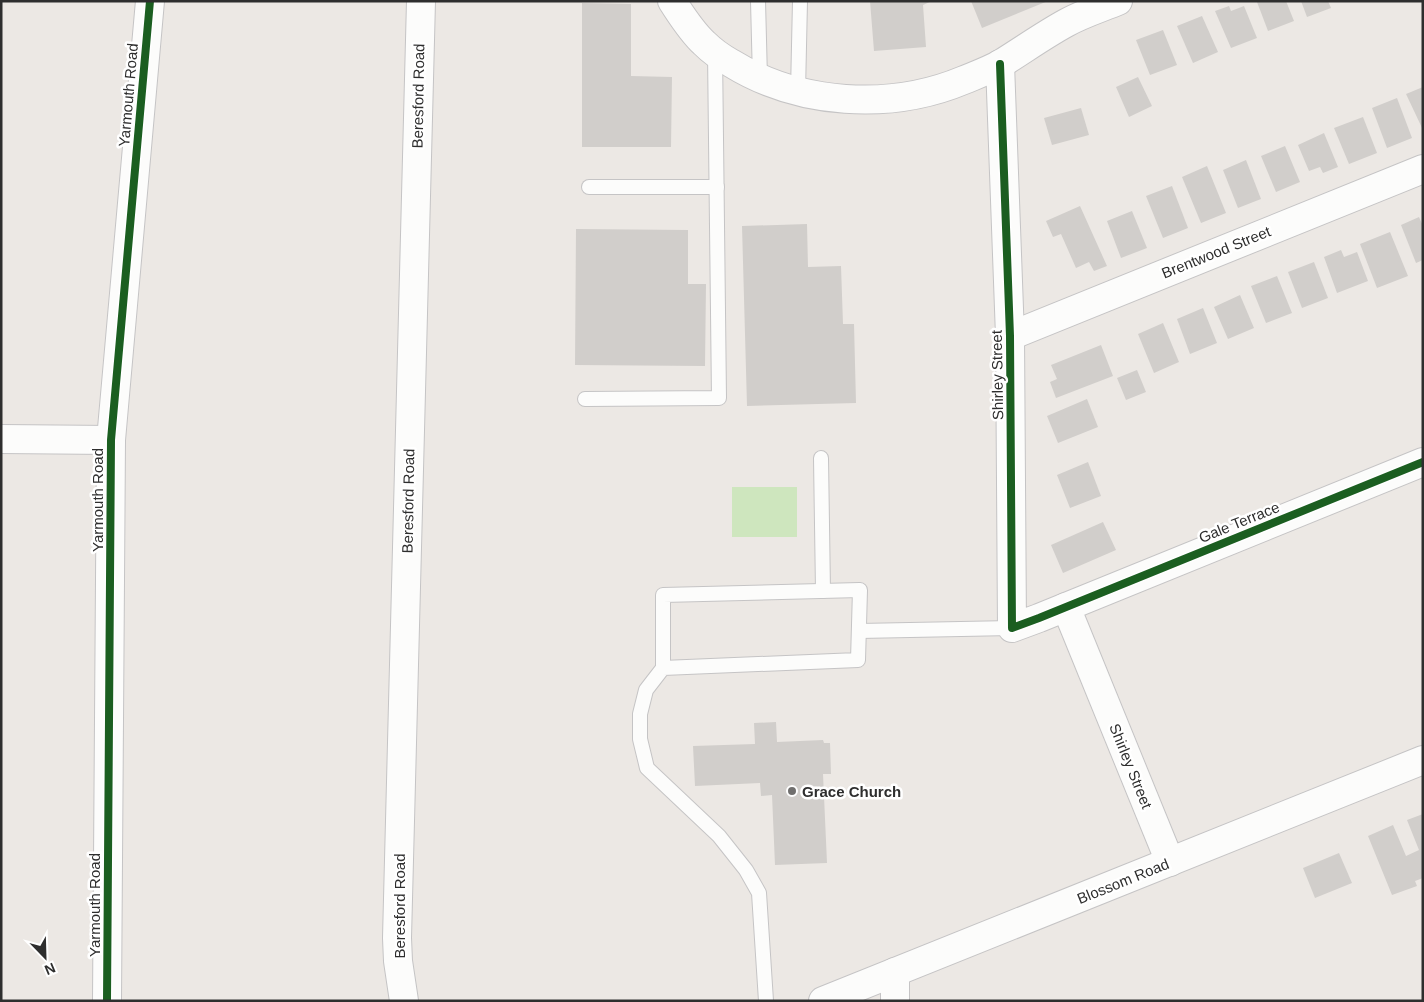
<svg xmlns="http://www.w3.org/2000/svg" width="1424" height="1002" font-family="Arial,sans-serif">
<rect width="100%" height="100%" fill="#ece8e4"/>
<rect fill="#cee6be" x="732" y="487" width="65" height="50"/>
<g fill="#d1cecb">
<path d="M870 1H932L923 5 926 47 874 51Z"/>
<path d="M971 1H1048L982 28Z"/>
<path d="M1258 1H1286L1294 21 1268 31 1257 2Z"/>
<path d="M1301 1H1328L1331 8 1307 17Z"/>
<path d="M582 3 631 4V76L672 77 671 147H582Z"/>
<path d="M1229 6 1231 11 1244 6 1257 38 1231 48 1215 11Z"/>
<path d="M1202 16 1218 52 1193 63 1177 26Z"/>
<path d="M1163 30 1177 65 1150 75 1136 40Z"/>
<path d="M1138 77 1152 106 1129 117 1116 87Z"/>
<path d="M1423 87V130L1406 94Z"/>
<path d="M1397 98 1412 138 1387 148 1372 108Z"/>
<path d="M1081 108 1089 135 1052 145 1044 118Z"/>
<path d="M1363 117 1377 153 1349 164 1334 128Z"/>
<path d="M1324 133 1338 167 1323 173 1320 167 1309 171 1298 145Z"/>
<path d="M1285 146 1300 182 1276 192 1261 156Z"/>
<path d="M1246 160 1261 199 1238 208 1223 170Z"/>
<path d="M1207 166 1226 213 1201 223 1182 177Z"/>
<path d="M1172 186 1188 228 1163 238 1146 196Z"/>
<path d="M1080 206 1107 266 1094 271 1089 262 1076 268 1061 234 1053 237 1046 221Z"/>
<path d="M1132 211 1147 248 1121 258 1107 221Z"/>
<path d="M1419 217 1423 226V260L1416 263 1401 225Z"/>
<path d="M807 224 808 267 841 266 843 324H854L856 403 747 406 742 226Z"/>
<path d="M576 229 688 230V284H706L705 366 575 365Z"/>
<path d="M1390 232 1408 276 1377 288 1360 244Z"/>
<path d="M1341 250 1344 257 1357 252 1368 281 1337 293 1324 257Z"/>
<path d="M1314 262 1328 298 1302 308 1288 272Z"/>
<path d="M1277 276 1292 313 1266 323 1251 286Z"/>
<path d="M1240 295 1254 328 1228 339 1214 307Z"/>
<path d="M1203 308 1217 343 1190 354 1177 319Z"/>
<path d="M1163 323 1179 362 1154 373 1138 334Z"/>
<path d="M1101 345 1113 376 1056 398 1050 382 1057 379 1051 365Z"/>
<path d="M1137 370 1146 392 1126 400 1117 378Z"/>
<path d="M1087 399 1098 427 1058 443 1047 416Z"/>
<path d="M1088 462 1101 496 1070 508 1057 475Z"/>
<path d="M1103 522 1116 550 1063 573 1051 545Z"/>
<path d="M776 722 777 742 823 740 824 743H830L831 774H823L827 863 775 865 772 795 761 796 760 783 695 786 693 746 755 744 754 723Z"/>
<path d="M1423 814V878L1415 881 1417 886 1392 895 1368 836 1393 825 1406 856 1419 850 1407 820Z"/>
<path d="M1339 853 1352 883 1315 898 1303 868Z"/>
</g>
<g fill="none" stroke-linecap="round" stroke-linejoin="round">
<defs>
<g id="lane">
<path d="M758 1 760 79"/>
<path d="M798 91 800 1"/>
<path d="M589 187H717"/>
<path d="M585 399 719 398 715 52"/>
<path d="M821 458 823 591"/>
<path d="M859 631 1012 628"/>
<path d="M663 668 858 660 860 590 663 595V668L646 690 640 714V739L647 768 719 836 746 870 759 893 766 1001"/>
</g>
<g id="street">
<path d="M672 1C682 16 691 31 704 43 712 51 722 58 731 63 799 105 890 111 964 80 976 75 990 70 1002 63 1023 50 1044 35 1066 23 1082 14 1101 8 1118 1"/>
<path d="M1000 64 1010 336 1012 628 1039 618 1423 462"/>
<path d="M1010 336 1423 169"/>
<path d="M1 439 111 440"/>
<path d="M1066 607 1170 862"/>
<path d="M107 1001 111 440 150 1"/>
<path d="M404 1001 398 961 397 938 421 1"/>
<path d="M895 1001V972"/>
</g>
<path id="secondary" d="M823 1001 1423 760"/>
</defs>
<use href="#lane" stroke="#c5c4c5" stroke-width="16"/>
<use href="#street" stroke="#c5c4c5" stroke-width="30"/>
<use href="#secondary" stroke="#c5c4c5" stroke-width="30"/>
<use href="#lane" stroke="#fcfcfb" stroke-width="14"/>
<use href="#street" stroke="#fcfcfb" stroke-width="28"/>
<use href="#secondary" stroke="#fcfcfb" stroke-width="28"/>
<defs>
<g id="cycleway">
<path d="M1000 64 1010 336 1012 628 1039 618 1423 462"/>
<path d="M107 1001 111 440 150 1"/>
</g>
</defs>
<use href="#cycleway" stroke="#fff" stroke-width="11"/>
<use href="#cycleway" stroke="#1b5e20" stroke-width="8"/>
</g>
<circle fill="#706f6e" stroke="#fff" stroke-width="2" cx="792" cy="791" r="5"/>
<g text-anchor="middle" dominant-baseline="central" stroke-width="5" stroke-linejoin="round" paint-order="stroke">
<g font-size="15" fill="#2e2e2e" stroke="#fff">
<text transform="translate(128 95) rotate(-85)">Yarmouth Road</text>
<text transform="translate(418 96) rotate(-89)">Beresford Road</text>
<text transform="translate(1216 252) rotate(-22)">Brentwood Street</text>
<text transform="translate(997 375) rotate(-91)">Shirley Street</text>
<text transform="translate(97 500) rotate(-90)">Yarmouth Road</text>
<text transform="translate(408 501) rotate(-89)">Beresford Road</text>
<text transform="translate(1239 522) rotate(-22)">Gale Terrace</text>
<text transform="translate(1131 766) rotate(68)">Shirley Street</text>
<text transform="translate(1123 881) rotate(-22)">Blossom Road</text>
<text transform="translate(94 905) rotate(-90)">Yarmouth Road</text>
<text transform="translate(399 906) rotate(-90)">Beresford Road</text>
</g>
<g font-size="15" font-weight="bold" fill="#2e2e2e" stroke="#fff" text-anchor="start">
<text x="802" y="791">Grace Church</text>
</g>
</g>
<rect width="1424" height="1002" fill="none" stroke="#2e2e2e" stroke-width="5"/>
<g transform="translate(45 957) rotate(157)" stroke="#ffffff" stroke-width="4" paint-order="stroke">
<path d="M0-4L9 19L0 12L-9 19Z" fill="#2e2e2e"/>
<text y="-8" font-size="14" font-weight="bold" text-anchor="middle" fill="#2e2e2e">N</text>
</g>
</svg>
